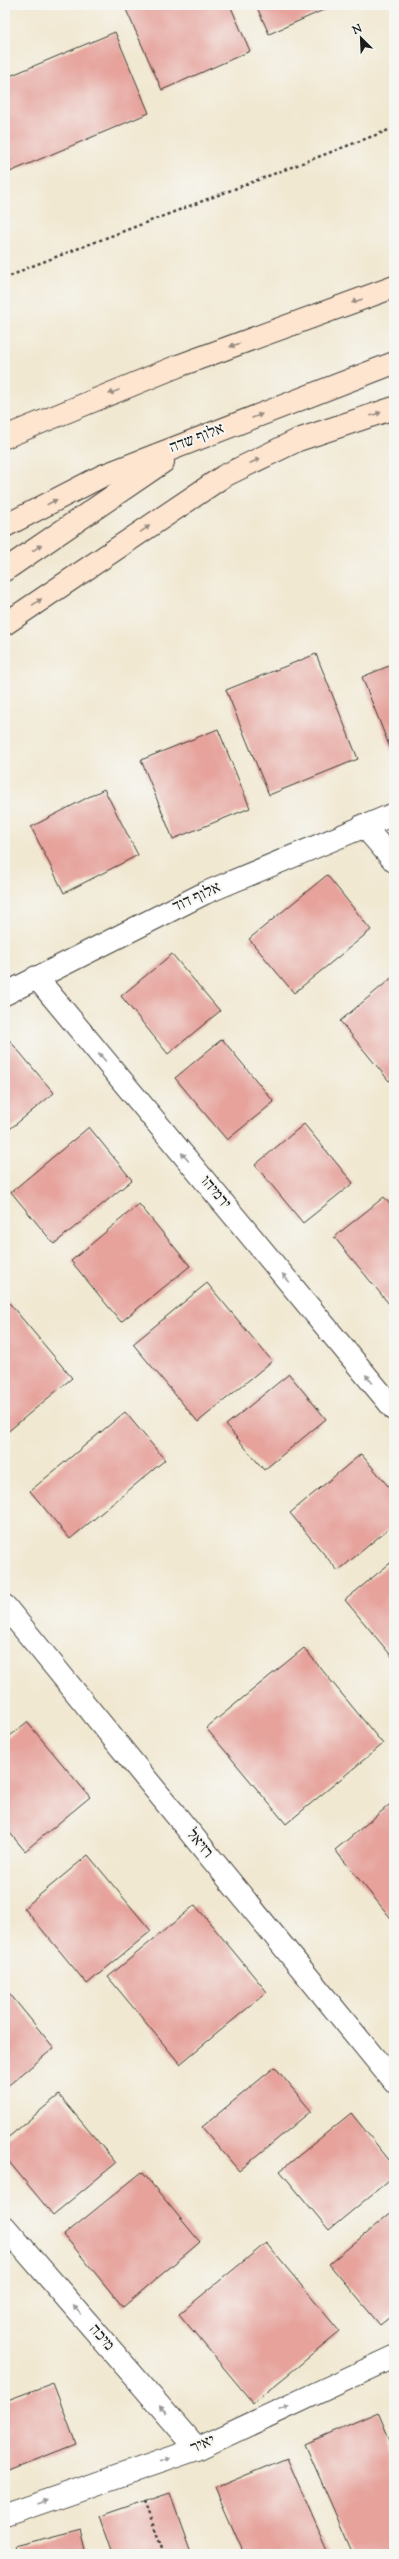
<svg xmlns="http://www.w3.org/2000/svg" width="399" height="2559" font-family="'Sorts Mill Goudy','Frank Ruhl Libre',serif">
<rect width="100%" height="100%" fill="#f6f6f2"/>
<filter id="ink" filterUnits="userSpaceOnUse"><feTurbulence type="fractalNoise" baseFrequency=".025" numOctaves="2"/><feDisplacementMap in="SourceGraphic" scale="8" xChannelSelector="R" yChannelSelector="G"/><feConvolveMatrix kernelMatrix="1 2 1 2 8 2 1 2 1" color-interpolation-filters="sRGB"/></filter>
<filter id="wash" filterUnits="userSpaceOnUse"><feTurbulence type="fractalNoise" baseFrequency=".012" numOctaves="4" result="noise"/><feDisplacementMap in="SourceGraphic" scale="16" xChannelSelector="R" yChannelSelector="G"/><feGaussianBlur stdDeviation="0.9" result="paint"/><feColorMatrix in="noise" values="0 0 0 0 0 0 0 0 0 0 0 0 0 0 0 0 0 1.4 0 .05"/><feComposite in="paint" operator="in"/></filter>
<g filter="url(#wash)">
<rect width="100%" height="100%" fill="#f1e8d1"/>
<g id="blocks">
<g fill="#e6a29b">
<path d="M124 5H230L250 51 162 90Z"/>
<path d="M256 5H335L269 34Z"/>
<path d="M115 32 149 113 5 174V78Z"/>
<path d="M316 654 358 759 269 795 226 690Z"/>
<path d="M394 664V758L362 677Z"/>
<path d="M218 729 250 808 173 839 141 760Z"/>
<path d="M104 789 138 855 64 893 31 827Z"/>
<path d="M327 875 371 930 294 993 249 939Z"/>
<path d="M172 954 220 1011 168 1054 121 996Z"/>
<path d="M394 976V1078L389 1081 340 1021Z"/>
<path d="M5 1035 54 1093 5 1133Z"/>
<path d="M222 1039 274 1102 227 1140 175 1078Z"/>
<path d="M304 1124 353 1183 303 1223 255 1165Z"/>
<path d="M89 1127 132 1180 54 1244 11 1192Z"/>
<path d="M384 1197 394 1209V1310L334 1237Z"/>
<path d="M139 1204 190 1266 121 1322 71 1261Z"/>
<path d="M207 1283 272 1361 198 1422 133 1344Z"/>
<path d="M5 1298 72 1378 5 1434Z"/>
<path d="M289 1374 326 1419 264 1470 226 1425Z"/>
<path d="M125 1412 165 1460 70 1539 30 1491Z"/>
<path d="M361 1454 394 1493V1524L338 1571 290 1513Z"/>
<path d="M394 1560V1659L345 1600Z"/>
<path d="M304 1648 383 1744 286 1824 206 1728Z"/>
<path d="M27 1722 90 1797 25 1851 5 1827V1740Z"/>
<path d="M394 1801V1922L335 1850Z"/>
<path d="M88 1855 151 1931 87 1984 24 1908Z"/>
<path d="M195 1905 267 1992 180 2064 108 1977Z"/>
<path d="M5 1988 54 2048 5 2088Z"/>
<path d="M275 2067 311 2111 239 2171 202 2127Z"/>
<path d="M59 2095 116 2163 53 2215 5 2157V2140Z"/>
<path d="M351 2113 394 2166V2176L329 2230 280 2171Z"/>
<path d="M142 2172 200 2242 123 2307 64 2235Z"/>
<path d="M394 2210V2314L380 2325 329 2264Z"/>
<path d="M266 2243 340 2332 253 2403 179 2314Z"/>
<path d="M53 2383 76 2444 5 2472V2401Z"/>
<path d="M378 2412 394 2450V2549L383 2554H353L305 2444Z"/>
<path d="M287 2458 329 2554H244L215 2488Z"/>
<path d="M170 2493 192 2554H113L100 2517Z"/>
<path d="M81 2529 87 2554H17L15 2546Z"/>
</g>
</g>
</g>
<g filter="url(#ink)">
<use href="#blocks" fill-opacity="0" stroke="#3c3b37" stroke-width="1"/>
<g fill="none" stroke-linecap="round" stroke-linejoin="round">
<defs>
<g id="minor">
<path d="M363 825 394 861"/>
<path d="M36 977 394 1409"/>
<path d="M5 2227 197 2449"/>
<path d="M5 2515 197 2449 394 2357"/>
</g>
<g id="tertiary">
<path d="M5 994 205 893 394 814"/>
<path d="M5 1606 394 2082"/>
</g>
<g id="secondary">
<path d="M5 437 178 366 394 287"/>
<path d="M5 526 102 476 394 363"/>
<path d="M5 570 163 462"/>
<path d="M5 624 224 476 298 440 394 408"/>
</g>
</defs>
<use href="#minor" stroke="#3c3b37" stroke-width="24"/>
<use href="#tertiary" stroke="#3c3b37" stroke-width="24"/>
<use href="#secondary" stroke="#3c3b37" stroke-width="24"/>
<g stroke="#3c3b37" stroke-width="2.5" stroke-dasharray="3 3" stroke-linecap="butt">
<path d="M5 279 27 268 394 128"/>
<path d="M145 2501 165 2554"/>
</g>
<use href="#minor" stroke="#fff" stroke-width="22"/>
<use href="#tertiary" stroke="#fff" stroke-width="22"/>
<use href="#secondary" stroke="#fde5d0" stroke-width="22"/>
</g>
<defs><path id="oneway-solid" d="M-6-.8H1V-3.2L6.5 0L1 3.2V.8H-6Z"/></defs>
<g fill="#988b7f">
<use href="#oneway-solid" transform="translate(357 301) rotate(160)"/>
<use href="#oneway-solid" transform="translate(235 345) rotate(160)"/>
<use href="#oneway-solid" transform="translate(114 392) rotate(158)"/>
<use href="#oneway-solid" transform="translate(376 414) rotate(-19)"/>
<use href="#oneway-solid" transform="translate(257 416) rotate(-21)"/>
<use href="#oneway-solid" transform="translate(255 461) rotate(-25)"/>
<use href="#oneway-solid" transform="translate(52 502) rotate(-27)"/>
<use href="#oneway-solid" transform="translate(145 529) rotate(-34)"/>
<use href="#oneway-solid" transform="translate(37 548) rotate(-34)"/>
<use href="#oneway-solid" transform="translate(37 602) rotate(-34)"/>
</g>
<g fill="#999">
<use href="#oneway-solid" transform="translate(102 1057) rotate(-130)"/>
<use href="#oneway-solid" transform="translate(185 1157) rotate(-130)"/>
<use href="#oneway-solid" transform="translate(286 1278) rotate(-130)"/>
<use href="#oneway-solid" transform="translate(369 1379) rotate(-130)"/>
<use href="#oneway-solid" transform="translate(77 2310) rotate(-131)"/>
<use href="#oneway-solid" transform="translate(284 2408) rotate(-25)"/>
<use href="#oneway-solid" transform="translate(163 2409) rotate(-131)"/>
<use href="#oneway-solid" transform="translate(165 2460) rotate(-19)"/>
<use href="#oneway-solid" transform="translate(42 2502) rotate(-19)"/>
</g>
</g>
<g text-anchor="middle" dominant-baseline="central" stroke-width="4" stroke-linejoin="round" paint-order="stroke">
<g font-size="16" fill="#1c1c1c" stroke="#f6f6f2">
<text transform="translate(197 439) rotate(-21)">אלוף שדה</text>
<text transform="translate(197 898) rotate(-25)">אלוף דוד</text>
<text transform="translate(215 1193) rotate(50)">ירמיהו</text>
<text transform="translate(199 1844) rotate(51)">רזיאל</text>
<text transform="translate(101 2338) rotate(49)">מיכה</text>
<text transform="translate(203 2445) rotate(-23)">יאיר</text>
</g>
</g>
<rect width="399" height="2559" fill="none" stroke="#f6f6f2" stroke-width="20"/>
<g transform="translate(361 38) rotate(336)" stroke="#f6f6f2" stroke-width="3" paint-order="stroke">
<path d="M0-3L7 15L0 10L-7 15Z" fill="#1c1c1c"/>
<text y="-6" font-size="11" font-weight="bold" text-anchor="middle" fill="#1c1c1c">N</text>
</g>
</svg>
